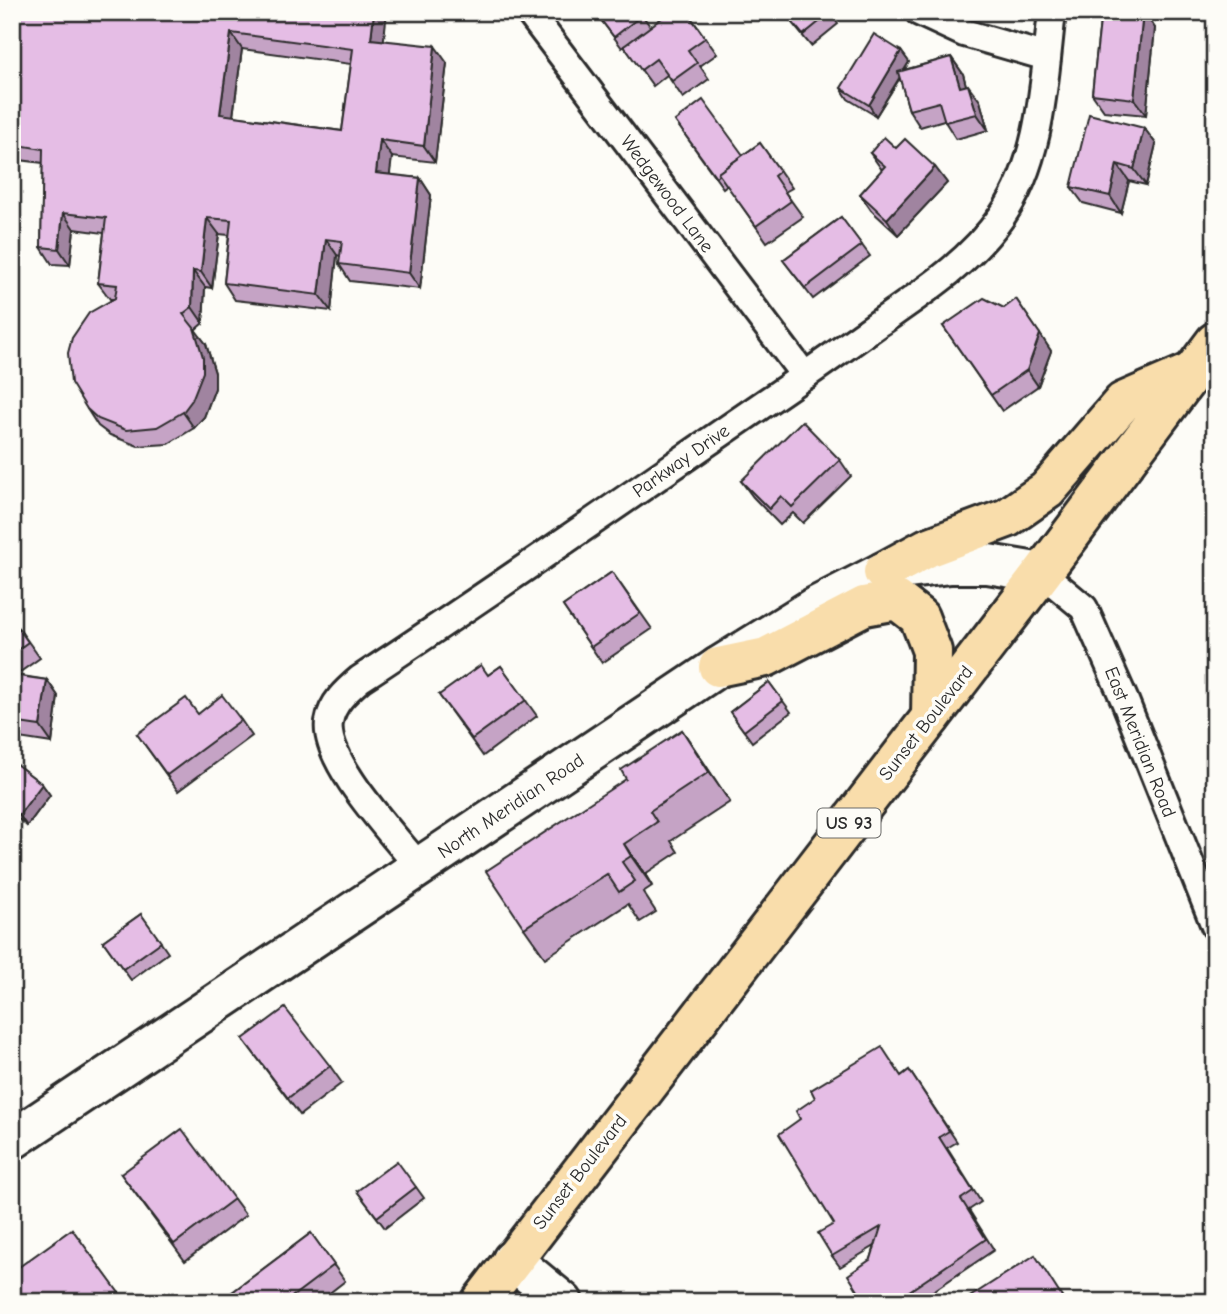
<svg xmlns="http://www.w3.org/2000/svg" width="1227" height="1314" font-family="'Comic Neue',sans-serif">
<rect width="100%" height="100%" fill="#fdfcf7"/>
<filter id="ink" filterUnits="userSpaceOnUse"><feTurbulence type="fractalNoise" baseFrequency=".0143" numOctaves="2"/><feDisplacementMap in="SourceGraphic" scale="14" xChannelSelector="R" yChannelSelector="G"/><feConvolveMatrix kernelMatrix="1 2 1 2 8 2 1 2 1" color-interpolation-filters="sRGB"/></filter>
<g filter="url(#ink)">
<g fill="none" stroke-linecap="round" stroke-linejoin="round">
<defs>
<g id="street">
<path d="M529 12 805 376"/>
<path d="M919 12 964 33 1047 57"/>
<path d="M1042 573 1084 608 1125 701 1215 926"/>
<path d="M420 868C395 836 323 762 329 722 332 703 346 691 360 679 495 590 628 497 762 405 802 378 840 351 879 323 925 291 970 262 1002 216 1042 159 1044 79 1052 12"/>
</g>
<g id="secondary">
<path d="M12 1140 718 667 813 608 883 572 951 564H988L1042 573"/>
<path d="M512 1260 563 1302"/>
</g>
<g id="primary">
<path d="M883 572 927 548 1007 518 1047 490 1123 402 1190 373"/>
<path d="M718 667 766 657 864 606 897 600 919 617 932 651 931 717"/>
<path d="M481 1302 1042 573 1215 342"/>
</g>
</defs>
<use href="#street" stroke="#2b2b2b" stroke-width="32"/>
<use href="#secondary" stroke="#2b2b2b" stroke-width="44"/>
<use href="#primary" stroke="#2b2b2b" stroke-width="44"/>
<use href="#street" stroke="#fdfcf7" stroke-width="26"/>
<use href="#secondary" stroke="#fdfcf7" stroke-width="38"/>
<use href="#primary" stroke="#f9ddab" stroke-width="38"/>
</g>
<g fill="#c5a3c5" stroke="#2b2b2b" stroke-width="2" fill-rule="evenodd">
<path d="M12 12 384 40 447 63 435 162 392 157 389 175 420 178 431 195 420 289 350 281 339 264 340 256 337 255 331 311 235 300 224 283 229 235 219 234 212 288 205 287 203 323 195 330 206 344 215 373V388L204 417 194 428 168 444 138 446 110 435 98 426 87 409 112 299H110L98 283 104 233 74 229 70 265 52 264 41 247 43 163 12 159ZM242 49 351 64 342 131 233 116Z"/>
<path d="M595 12H640L650 26 687 12 717 54 700 66 709 79 683 98 667 75 653 86 624 46 622 48Z"/>
<path d="M783 12H830L838 24 811 46Z"/>
<path d="M1101 12H1154L1153 18 1147 17 1155 28 1146 115 1104 111 1092 94Z"/>
<path d="M901 51 909 62 904 70 951 57 963 74 966 86 980 101 988 130 956 139 944 120 920 127 909 110 900 78 876 116 848 99 841 88Z"/>
<path d="M675 121 743 155 760 143 792 188 785 192 803 217 767 242 727 185 723 188Z"/>
<path d="M1144 128 1156 144 1146 185 1129 181 1121 213 1083 203 1071 187Z"/>
<path d="M896 148 935 167 947 183 898 235 871 210 860 194 882 170 870 153Z"/>
<path d="M841 217 870 256 813 299 783 260Z"/>
<path d="M1016 299 1051 351 1038 386 1002 411 943 326 1004 308Z"/>
<path d="M840 460 851 476 803 523 793 513 780 525 753 497 741 481Z"/>
<path d="M612 572 652 629 602 663 563 606Z"/>
<path d="M12 619 40 658 16 675 47 680 58 696 52 743 12 737Z"/>
<path d="M501 666 537 716 483 756 439 695 488 675Z"/>
<path d="M769 682 791 712 752 742 730 712Z"/>
<path d="M241 720 252 736 178 791 137 734Z"/>
<path d="M682 730 730 802 671 841 678 852 645 874 652 886 643 892 656 912 640 922 628 904 545 958 524 928 626 779Z"/>
<path d="M12 761 42 784 50 795 27 826 12 814Z"/>
<path d="M141 914 168 953 131 980 103 941Z"/>
<path d="M243 1039 330 1066 342 1083 300 1115Z"/>
<path d="M909 1070 957 1142 947 1148 981 1202 969 1210 994 1250 917 1302H865L871 1259 875 1246 840 1267 832 1256 834 1224 800 1119 901 1076Z"/>
<path d="M121 1174 234 1199 246 1215 185 1261Z"/>
<path d="M416 1187 424 1198 385 1228 357 1191Z"/>
<path d="M72 1229 125 1302H12Z"/>
<path d="M311 1233 345 1281 318 1302H219Z"/>
</g>
<g fill="#a084a0" stroke="#2b2b2b" stroke-width="2">
<path d="M374 12H387L382 55 371 39Z"/>
<path d="M1143 12 1155 28 1146 115 1134 99Z"/>
<path d="M231 33 242 49 231 131 220 114Z"/>
<path d="M435 46 447 63 435 162 424 146Z"/>
<path d="M901 51 909 62 876 116 869 105Z"/>
<path d="M951 57 963 74 971 104 960 87Z"/>
<path d="M968 85 980 101 988 130 977 114Z"/>
<path d="M1144 128 1156 144 1146 185 1134 169Z"/>
<path d="M380 140 392 157 388 189 376 173Z"/>
<path d="M1117 164 1129 181 1121 213 1110 196Z"/>
<path d="M935 167 947 183 898 235 887 219Z"/>
<path d="M420 178 431 195 420 289 409 273Z"/>
<path d="M63 213 74 229 70 265 59 249Z"/>
<path d="M207 218 219 234 212 288 201 272Z"/>
<path d="M326 239 337 255 331 311 319 295Z"/>
<path d="M193 271 205 287 203 323 192 307Z"/>
<path d="M194 328 206 344 215 373V388L204 417 194 428 183 412Z"/>
<path d="M1040 334 1051 351 1038 386 1027 370Z"/>
<path d="M47 680 58 696 52 743 40 726Z"/>
<path d="M682 730 703 761 730 802 709 772Z"/>
<path d="M42 784 50 795 27 826 19 815Z"/>
<path d="M624 844 645 874 652 886 631 856Z"/>
</g>
<g fill="#e5bde5" stroke="#2b2b2b" stroke-width="2" fill-rule="evenodd">
<path d="M12 12H374L371 39 435 46 424 146 380 140 376 173 420 178 409 273 339 264 342 241 326 239 319 295 224 283 231 220 207 218 201 272 193 271 192 307 183 314 194 328 203 357V372L192 400 183 412 157 427 126 430 98 419 87 409 71 383 68 353 72 338 89 313 115 298 117 285 98 283 106 218 63 213 59 249 41 247 43 149 12 144ZM231 33 353 49 342 131 220 114Z"/>
<path d="M595 12H640L642 15 614 37Z"/>
<path d="M670 12H687L705 38 688 50 697 63 672 81 656 59 641 70 624 46Z"/>
<path d="M784 12H830V13L803 35Z"/>
<path d="M1101 12H1143L1134 99 1092 94Z"/>
<path d="M874 34 901 51 869 105 841 88Z"/>
<path d="M951 57 960 87 968 85 977 114 945 122 939 102 909 110 898 72Z"/>
<path d="M703 100 743 155 718 173 719 174 716 177 675 121Z"/>
<path d="M1089 114 1144 128 1134 169 1117 164 1110 196 1071 187Z"/>
<path d="M884 137 896 148 905 139 935 167 887 219 860 194 885 166 870 153Z"/>
<path d="M760 143 780 171 774 176 791 201 756 226 718 173Z"/>
<path d="M841 217 862 245 805 288 783 260Z"/>
<path d="M984 298 1004 308 1016 299 1040 334 1027 370 991 395 943 326Z"/>
<path d="M802 421 840 460 792 507 781 496 769 509 741 481Z"/>
<path d="M612 572 640 613 591 647 563 606Z"/>
<path d="M12 619 28 642 12 654Z"/>
<path d="M481 665 488 675 501 666 526 700 472 739 439 695Z"/>
<path d="M12 675 47 680 40 726 12 722Z"/>
<path d="M769 682 783 701 744 731 730 712Z"/>
<path d="M222 695 241 720 167 775 137 734 186 698 198 714Z"/>
<path d="M682 730 709 772 650 811 657 822 624 844 631 856 622 862 635 881 619 892 607 874 524 928 486 871 626 779 621 770Z"/>
<path d="M12 761 42 784 19 815 12 809Z"/>
<path d="M141 914 161 942 123 969 103 941Z"/>
<path d="M285 1008 330 1066 288 1098 243 1039Z"/>
<path d="M882 1047 901 1076 909 1070 949 1131 939 1137 973 1191 961 1199 986 1239 893 1302H865L848 1275 871 1259 881 1227 832 1256 818 1233 834 1224 779 1134 800 1119 796 1111 815 1098 811 1090Z"/>
<path d="M182 1129 234 1199 174 1244 121 1174Z"/>
<path d="M397 1161 416 1187 377 1217 357 1191Z"/>
<path d="M72 1229 119 1293 107 1302H12V1272Z"/>
<path d="M311 1233 334 1265 285 1302H219Z"/>
<path d="M1035 1255 1065 1302H962Z"/>
</g>
</g>
<g text-anchor="middle" dominant-baseline="central" stroke-width="7" stroke-linejoin="round" paint-order="stroke">
<rect fill="#fdfcf7" stroke="#6a6a68" stroke-width="2" x="817.5" y="808.5" width="63" height="29" rx="5"/>
<g font-size="18" font-weight="bold" fill="#2b2b2b">
<text x="849" y="823">US 93</text>
</g>
<g font-size="19" fill="#2b2b2b" stroke="#fdfcf7">
<text transform="translate(667 194) rotate(53)">Wedgewood Lane</text>
<text transform="translate(681 461) rotate(-35)">Parkway Drive</text>
<text transform="translate(926 723) rotate(-52)">Sunset Boulevard</text>
<text transform="translate(1140 742) rotate(68)">East Meridian Road</text>
<text transform="translate(511 806) rotate(-34)">North Meridian Road</text>
<text transform="translate(580 1172) rotate(-52)">Sunset Boulevard</text>
</g>
</g>
<rect width="1227" height="1314" fill="none" stroke="#fdfcf7" stroke-width="42"/>
<rect x="21" y="21" width="1185" height="1272" fill="none" stroke="#2b2b2b" stroke-width="2.5" filter="url(#ink)"/>
</svg>
